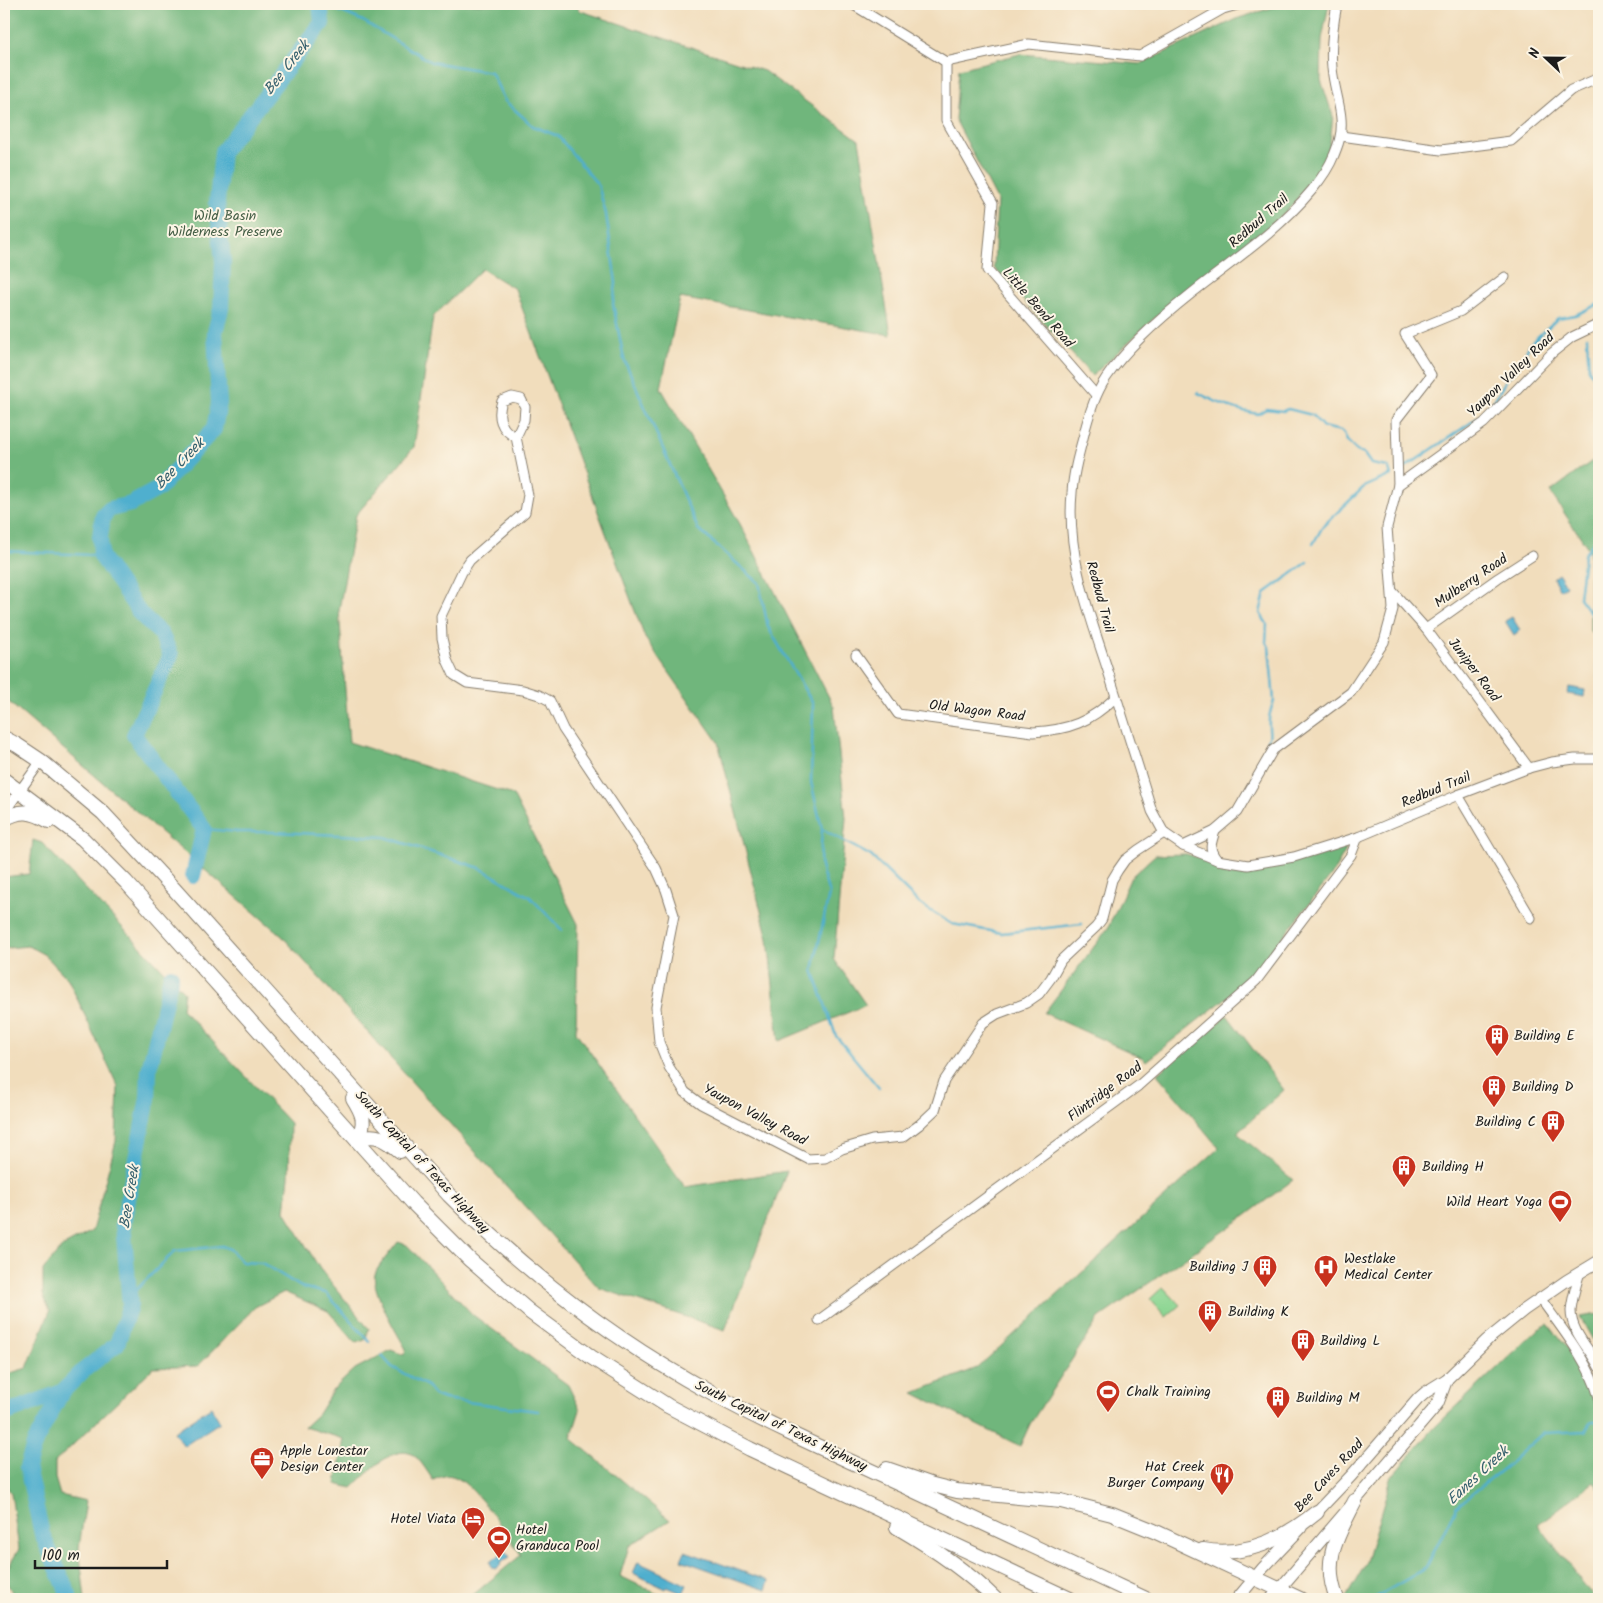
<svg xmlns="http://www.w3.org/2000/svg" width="1603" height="1603" font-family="Kalam,sans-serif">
<rect width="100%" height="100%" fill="#fcf5e5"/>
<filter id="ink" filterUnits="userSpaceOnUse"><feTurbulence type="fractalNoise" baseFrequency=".02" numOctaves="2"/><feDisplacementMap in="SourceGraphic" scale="10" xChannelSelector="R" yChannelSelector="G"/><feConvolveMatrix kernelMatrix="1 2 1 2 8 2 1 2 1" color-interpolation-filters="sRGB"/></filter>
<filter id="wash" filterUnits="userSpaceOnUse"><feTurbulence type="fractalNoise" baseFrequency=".0096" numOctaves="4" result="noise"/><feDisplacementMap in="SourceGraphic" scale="20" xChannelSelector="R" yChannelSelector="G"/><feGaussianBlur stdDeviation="1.12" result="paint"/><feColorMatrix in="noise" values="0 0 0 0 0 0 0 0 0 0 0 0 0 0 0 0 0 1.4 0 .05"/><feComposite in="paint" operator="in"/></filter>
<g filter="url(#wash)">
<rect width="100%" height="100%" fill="#f1ddbc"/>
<path fill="#8bd592" stroke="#547857" d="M1163 1287 1180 1305 1166 1317 1150 1299Z"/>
<g fill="#70b67c" stroke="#46694c">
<path d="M4 4H573L581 11 764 71 859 140 891 335 680 298 661 388 740 524 834 707 846 818 834 959 866 1005 779 1041 768 939 718 742 645 638 515 289 482 269 433 317 414 447 356 515 339 610 349 742 513 795 578 924 576 1032 685 1187 787 1171 725 1330 599 1288 411 1081 282 936 4 698Z"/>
<path d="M1284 4H1329L1322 39 1321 80 1333 116 1329 151 1317 177 1281 217 1172 302 1092 376 994 268 997 200 955 119 959 69 1020 54 1140 64 1239 18Z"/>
<path d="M1599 456V641L1590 631V551L1550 492Z"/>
<path d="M33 840 42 843 184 992 182 1009 290 1123 289 1177 285 1211 320 1269 369 1329 365 1340 356 1343 328 1311 284 1292 255 1307 198 1366 153 1368 55 1462V1478L60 1495 86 1501 79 1548 85 1599H16L4 1578V1574L19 1549 11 1493 4 1483V1382L7 1374 27 1368 50 1311 43 1295V1270L62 1247 92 1231 116 1141 118 1087 68 979 45 955 28 946 8 948 4 952V877L29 874Z"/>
<path d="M1339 848 1346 850 1331 876 1248 981 1146 1061 1143 1058 1044 1013 1108 928 1131 877 1155 855 1186 854 1233 868 1264 867Z"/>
<path d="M1227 1015 1284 1090 1237 1133 1293 1180 1245 1216 1099 1318 1030 1424 1020 1446 914 1393 977 1368 1219 1148 1157 1074Z"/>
<path d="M398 1242 407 1245 473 1315 568 1385 580 1410 571 1438 670 1520 629 1546 620 1576 668 1599H468L521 1555C509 1537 472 1480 452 1476 446 1474 438 1478 433 1480 428 1473 423 1464 417 1458 397 1438 366 1475 352 1488L336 1484 344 1439 304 1427 318 1414 333 1390 355 1369 391 1350 404 1355 406 1349C398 1335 370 1289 375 1274 377 1267 393 1249 398 1242Z"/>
<path d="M1599 1314V1351L1580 1317Z"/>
<path d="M1548 1324 1569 1350 1590 1386 1599 1419V1489L1594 1482 1538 1524 1595 1599H1345L1365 1565 1392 1476 1436 1426 1537 1330Z"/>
</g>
<g fill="#4fafce" stroke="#366675">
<path d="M1559 574 1566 586 1560 590 1553 578Z"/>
<path d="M1512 617 1520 630 1514 635 1505 621Z"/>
<path d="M1569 687 1585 690 1584 697 1568 694Z"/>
<path d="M211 1407 220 1422 184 1446 174 1432Z"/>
<path d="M504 1550 510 1557 501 1562 502 1564 496 1569 492 1568 490 1562 496 1557 497 1558Z"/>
<path d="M685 1551 769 1581 766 1590 681 1560Z"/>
<path d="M638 1562 687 1585 681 1598 677 1596 679 1592 667 1587 666 1589 633 1573Z"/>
</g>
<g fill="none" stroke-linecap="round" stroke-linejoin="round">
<g stroke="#4fafce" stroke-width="2.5">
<path d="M323 4 363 21 431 62 491 72 505 101 533 126 558 136 598 185 606 214 616 283 613 304 624 359 698 529 759 583 768 627 813 704 811 782 822 829 820 863 829 894 813 970 836 1036 879 1088"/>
<path d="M1587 337 1589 371 1599 380"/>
<path d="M1198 393C1217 403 1238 411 1258 414L1266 409 1283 411 1288 409 1312 415 1323 427 1341 431 1344 433 1347 441 1357 451 1364 454 1371 464 1388 467 1391 475 1364 487 1323 526 1313 544"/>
<path d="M1599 409C1594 427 1593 437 1599 455"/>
<path d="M1403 469 1482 415 1494 401 1508 377 1517 370 1530 344 1558 318 1575 315 1599 304"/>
<path d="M1599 535 1584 555 1579 598 1593 617 1599 678"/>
<path d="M4 551 92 555 100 550"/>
<path d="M1268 740C1271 734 1269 733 1269 727 1268 718 1271 708 1274 701L1269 647 1266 642 1267 624 1260 613 1265 593 1308 562"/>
<path d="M204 829 238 832H274L385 837 480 868 530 897 562 930"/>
<path d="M822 829 871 856 920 904 952 924 1002 933 1082 924"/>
<path d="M129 1297 175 1251 222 1246 230 1249 242 1262 262 1263 301 1287 326 1293 369 1341"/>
<path d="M382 1356 392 1367 427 1386 434 1395 444 1399 538 1411"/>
<path d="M69 1595 71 1599"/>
<path d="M1373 1599 1426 1568 1456 1507 1511 1462 1543 1433 1585 1431 1591 1422H1597"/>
</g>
<g stroke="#4fafce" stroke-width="16">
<path d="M193 876 204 829 134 735 171 655 161 634 141 615 101 556 100 537 103 516 110 509 131 504 158 489 214 429 219 403 215 332 221 309 223 262 217 202 222 152 322 23 320 4"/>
<path d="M62 1392 35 1442 27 1467 42 1534 69 1595V1599"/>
<path d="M4 1414 62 1392 84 1370 117 1344 130 1305 123 1224 148 1098 149 1070 171 976"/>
</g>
</g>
</g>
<g filter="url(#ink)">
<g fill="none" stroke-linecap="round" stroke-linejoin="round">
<defs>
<g id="minor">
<path d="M852 4 946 62 1029 44 1140 56 1223 9 1241 4"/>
<path d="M1337 4C1333 25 1330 47 1332 68 1334 91 1345 115 1340 137 1339 143 1336 150 1334 155 1329 168 1321 179 1312 190 1278 231 1234 260 1192 293 1163 316 1127 347 1106 378 1094 396 1088 417 1083 438 1078 456 1073 474 1072 493 1066 555 1090 615 1109 674 1123 719 1138 765 1152 811L1164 833 1183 846 1217 860 1248 865 1294 857 1358 837 1458 795 1529 768 1552 762 1575 759H1599"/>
<path d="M946 62V120L993 203 987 270 1096 395"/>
<path d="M1341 136 1441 150 1511 141 1571 90 1599 78"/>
<path d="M516 437C500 430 497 416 502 401L512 397 521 399 525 407 524 420 516 437 528 495 525 512 470 560 462 572 441 616 442 638 447 660 454 675 467 683 523 690 539 695 550 701 563 729 656 868 666 890 674 915 656 1007 659 1042 669 1067 685 1092 701 1104 808 1159 825 1158 842 1149 872 1140 903 1137 919 1125 935 1110 944 1081 983 1023 997 1014 1026 1003 1039 994 1051 978 1061 960 1096 927 1102 919 1112 880 1118 870 1125 860 1138 850 1164 833"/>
<path d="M1398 485 1396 420 1431 375 1405 334 1461 311 1505 277"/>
<path d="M1393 592 1426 629 1529 768"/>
<path d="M1426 629 1498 578 1532 556"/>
<path d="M856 655 898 714 1033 732C1069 730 1090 722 1116 697"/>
<path d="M1458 795 1531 918"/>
<path d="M4 813 41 761"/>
<path d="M1215 831C1211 845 1208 848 1217 860"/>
<path d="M1183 846 1215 831 1237 812 1273 750 1351 692 1384 642 1393 609 1387 527 1398 485 1484 423 1552 353 1572 337 1599 324"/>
<path d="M1580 1272C1576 1285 1572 1298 1571 1311 1571 1332 1590 1349 1599 1367"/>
<path d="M1540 1298C1562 1329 1588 1360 1599 1397"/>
<path d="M819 1320 1138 1086 1256 981 1351 855 1358 837"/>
</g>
<g id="major">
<path d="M1312 1517 1351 1476 1418 1399 1426 1392 1447 1379 1487 1340 1524 1310 1566 1281 1599 1261"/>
<path d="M1237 1599 1263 1568 1301 1528"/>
<path d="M1271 1599 1432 1411 1438 1403 1447 1379"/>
</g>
<g id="highway">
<path d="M4 738 17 745 41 761 103 813 174 889 449 1195C527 1273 615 1341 711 1393 775 1428 841 1457 906 1487 986 1525 1066 1562 1146 1599"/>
<path d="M4 780 83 839 126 882 413 1203 470 1260 530 1312 591 1357 668 1406 750 1449 1070 1599"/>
<path d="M4 819C21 809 32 811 49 821"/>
<path d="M353 1098C363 1114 367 1122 357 1140"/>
<path d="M357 1140C374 1131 386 1139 400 1151"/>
<path d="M887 1469 933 1485 957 1491 1061 1501 1112 1514 1154 1531 1300 1599"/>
<path d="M897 1527C933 1548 966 1570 995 1599"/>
<path d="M1203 1550C1246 1558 1284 1539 1317 1512"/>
<path d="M1337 1599C1321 1560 1338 1535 1355 1501"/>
</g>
</defs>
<use href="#minor" stroke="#867c6c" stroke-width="11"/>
<use href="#major" stroke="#867c6c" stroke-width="13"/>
<use href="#highway" stroke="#867c6c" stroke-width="16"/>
<use href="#minor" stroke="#fff" stroke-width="9"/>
<use href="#major" stroke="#fff" stroke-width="11"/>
<use href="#highway" stroke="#fff" stroke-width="14"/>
</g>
</g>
<defs>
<symbol id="building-pin" viewBox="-11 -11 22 30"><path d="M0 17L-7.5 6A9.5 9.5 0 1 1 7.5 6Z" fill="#c8321e" stroke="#fcf5e5"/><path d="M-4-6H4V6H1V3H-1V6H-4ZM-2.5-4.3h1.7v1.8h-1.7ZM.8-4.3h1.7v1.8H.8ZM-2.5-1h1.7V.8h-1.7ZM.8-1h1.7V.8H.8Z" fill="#fff"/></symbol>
<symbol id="stadium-pin" viewBox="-11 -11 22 30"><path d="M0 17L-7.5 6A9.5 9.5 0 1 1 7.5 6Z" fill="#c8321e" stroke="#fcf5e5"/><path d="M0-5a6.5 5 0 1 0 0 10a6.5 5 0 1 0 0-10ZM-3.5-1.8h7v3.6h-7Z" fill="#fff"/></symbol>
<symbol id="hospital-pin" viewBox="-11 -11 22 30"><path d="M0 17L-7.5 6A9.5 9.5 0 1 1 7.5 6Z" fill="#c8321e" stroke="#fcf5e5"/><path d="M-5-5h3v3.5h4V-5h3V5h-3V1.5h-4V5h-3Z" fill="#fff"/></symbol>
<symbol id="office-pin" viewBox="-11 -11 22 30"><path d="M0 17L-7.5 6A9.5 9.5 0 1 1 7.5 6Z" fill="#c8321e" stroke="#fcf5e5"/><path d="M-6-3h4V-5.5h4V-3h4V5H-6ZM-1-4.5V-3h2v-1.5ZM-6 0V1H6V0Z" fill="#fff"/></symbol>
<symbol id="restaurant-pin" viewBox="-11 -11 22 30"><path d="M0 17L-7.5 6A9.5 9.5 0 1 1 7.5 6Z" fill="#c8321e" stroke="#fcf5e5"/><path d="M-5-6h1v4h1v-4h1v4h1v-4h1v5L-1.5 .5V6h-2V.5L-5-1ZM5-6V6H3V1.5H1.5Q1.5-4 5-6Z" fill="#fff"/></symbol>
<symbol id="hotel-pin" viewBox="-11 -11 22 30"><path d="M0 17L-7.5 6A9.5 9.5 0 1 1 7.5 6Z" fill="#c8321e" stroke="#fcf5e5"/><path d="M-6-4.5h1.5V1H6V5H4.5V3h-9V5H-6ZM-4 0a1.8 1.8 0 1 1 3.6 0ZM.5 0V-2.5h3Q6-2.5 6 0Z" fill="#fff"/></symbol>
</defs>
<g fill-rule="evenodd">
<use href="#building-pin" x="1483" y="1022" width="28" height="38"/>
<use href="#building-pin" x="1480" y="1073" width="28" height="38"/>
<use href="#building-pin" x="1539" y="1108" width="28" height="38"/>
<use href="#building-pin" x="1390" y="1153" width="28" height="38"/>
<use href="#stadium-pin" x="1546" y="1188" width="28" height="38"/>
<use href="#building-pin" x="1251" y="1253" width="28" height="38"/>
<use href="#hospital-pin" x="1312" y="1253" width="28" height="38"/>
<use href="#building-pin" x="1196" y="1298" width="28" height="38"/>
<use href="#building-pin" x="1289" y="1327" width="28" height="38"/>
<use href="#stadium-pin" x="1094" y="1378" width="28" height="38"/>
<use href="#building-pin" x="1264" y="1384" width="28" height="38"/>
<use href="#office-pin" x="248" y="1445" width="28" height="38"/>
<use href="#restaurant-pin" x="1208" y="1461" width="28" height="38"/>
<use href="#hotel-pin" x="459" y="1505" width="28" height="38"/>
<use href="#stadium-pin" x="485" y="1524" width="28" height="38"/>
</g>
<g text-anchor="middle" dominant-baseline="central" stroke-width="4" stroke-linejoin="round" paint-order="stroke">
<g font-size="14" fill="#435d45" stroke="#fcf5e5">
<text x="225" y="216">Wild Basin<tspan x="225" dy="16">Wilderness Preserve</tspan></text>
</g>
<g font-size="14" fill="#1c1c1c" stroke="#fcf5e5">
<text transform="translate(1259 221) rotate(-41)">Redbud Trail</text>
<text transform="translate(1038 308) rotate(49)">Little Bend Road</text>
<text transform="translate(1511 375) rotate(-44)">Yaupon Valley Road</text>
<text transform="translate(1471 581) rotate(-34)">Mulberry Road</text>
<text transform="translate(1100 597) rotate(75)">Redbud Trail</text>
<text transform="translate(1474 670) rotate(53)">Juniper Road</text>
<text transform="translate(977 711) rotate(7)">Old Wagon Road</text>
<text transform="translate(1436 790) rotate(-22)">Redbud Trail</text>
<text transform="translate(1105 1092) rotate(-37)">Flintridge Road</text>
<text transform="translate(755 1115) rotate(28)">Yaupon Valley Road</text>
<text transform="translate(422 1162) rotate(47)">South Capital of Texas Highway</text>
<text transform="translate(781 1426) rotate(26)">South Capital of Texas Highway</text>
<text transform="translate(1329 1476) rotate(-47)">Bee Caves Road</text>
</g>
<g font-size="14" fill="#1c1c1c" stroke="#fcf5e5" text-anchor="start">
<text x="1514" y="1036">Building E</text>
<text x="1512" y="1087">Building D</text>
<text x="1536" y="1122" text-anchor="end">Building C</text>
<text x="1422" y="1167">Building H</text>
<text x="1542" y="1202" text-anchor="end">Wild Heart Yoga</text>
<text x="1344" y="1259">Westlake<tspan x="1344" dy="16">Medical Center</tspan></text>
<text x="1248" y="1267" text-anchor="end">Building J</text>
<text x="1228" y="1312">Building K</text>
<text x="1320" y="1341">Building L</text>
<text x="1126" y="1392">Chalk Training</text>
<text x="1296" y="1398">Building M</text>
<text x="280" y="1451">Apple Lonestar<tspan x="280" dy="16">Design Center</tspan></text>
<text x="1204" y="1467" text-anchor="end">Hat Creek<tspan x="1204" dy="16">Burger Company</tspan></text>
<text x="456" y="1519" text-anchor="end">Hotel Viata</text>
<text x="516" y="1530">Hotel<tspan x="516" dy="16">Granduca Pool</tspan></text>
</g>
<g font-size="15" font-style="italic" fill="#335e6c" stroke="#fcf5e5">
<text transform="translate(287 68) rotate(-52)">Bee Creek</text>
<text transform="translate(180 464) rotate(-46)">Bee Creek</text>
<text transform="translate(130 1197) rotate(-81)">Bee Creek</text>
<text transform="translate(1478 1476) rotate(-43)">Eanes Creek</text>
</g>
</g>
<rect width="1603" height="1603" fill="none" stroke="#fcf5e5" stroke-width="20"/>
<g transform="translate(1546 58) rotate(292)" stroke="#fcf5e5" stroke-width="4" paint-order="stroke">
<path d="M0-4L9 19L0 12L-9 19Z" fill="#1c1c1c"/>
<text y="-8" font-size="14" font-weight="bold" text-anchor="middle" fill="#1c1c1c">N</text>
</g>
<path d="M35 1560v8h132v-8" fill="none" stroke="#1c1c1c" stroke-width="2.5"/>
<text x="42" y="1560" font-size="15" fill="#1c1c1c" stroke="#fcf5e5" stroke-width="4" paint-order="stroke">100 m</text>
</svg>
